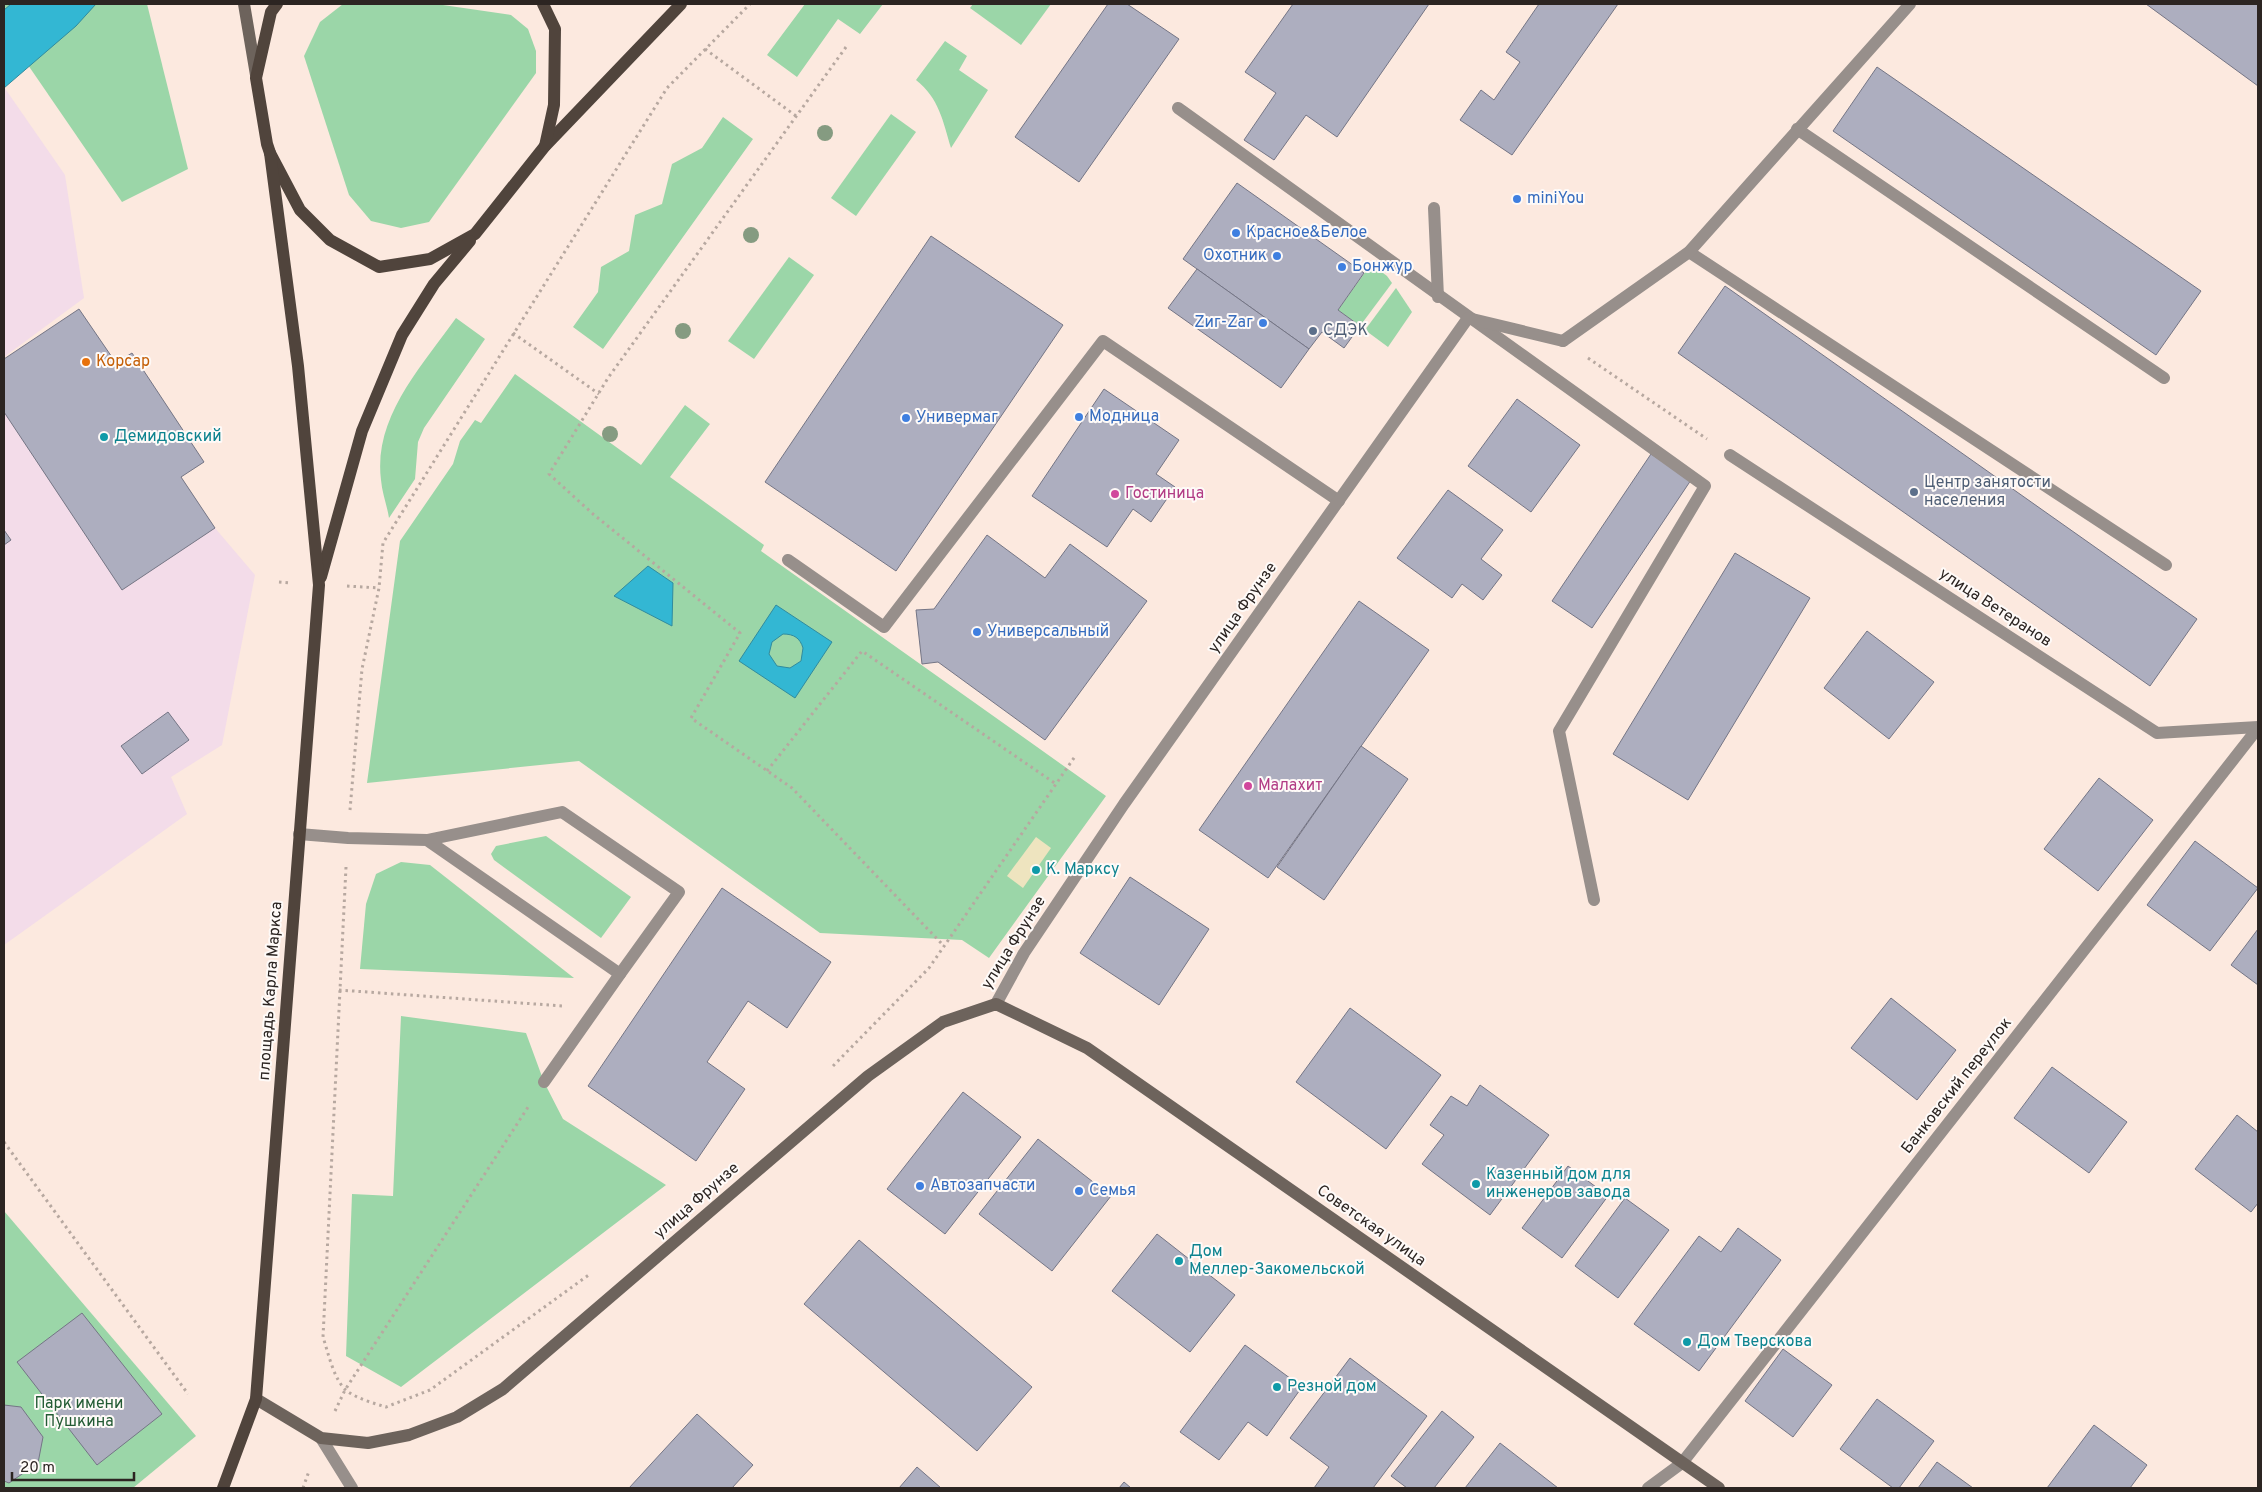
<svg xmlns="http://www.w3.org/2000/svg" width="2262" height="1492" font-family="Overpass,sans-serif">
<rect width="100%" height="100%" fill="#fce9df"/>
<g fill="#f3dce9">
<path d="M4 87 65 175 84 298 4 357Z"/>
<path d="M4 412 122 590 215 528 255 575 222 745 171 777 187 814 4 945Z"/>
</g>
<g fill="#9bd6a8">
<path d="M4 4H147L188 169 122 202 4 30Z"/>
<path d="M343 4H436L511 15 528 29 536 51V73L429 222 401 228 371 221 349 195 304 56 320 22Z"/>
<path d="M805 4H883L860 34 838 19 797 77 767 55Z"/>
<path d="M973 4H1051L1021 45 970 8Z"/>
<path d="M945 41 967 56 959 70 988 90 951 148C943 121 939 98 916 80Z"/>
<path d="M891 114 916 132 856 216 831 198Z"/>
<path d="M723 117 753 139 603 349 573 327 598 292 601 267 629 251 635 215 662 204 672 164 702 148Z"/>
<path d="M789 257 814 275 754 359 728 341Z"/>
<path d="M1371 264 1387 276 1392 283 1360 326 1338 310Z"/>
<path d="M1396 288 1412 312 1388 347 1365 330Z"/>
<path d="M456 318 485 339 424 428 418 442 415 479 389 518C387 505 382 493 381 480 373 417 422 366 456 318Z"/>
<path d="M515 374 641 465 685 405 710 424 670 477 764 545 761 551 1106 796 989 958 962 940 820 933 579 761 367 783 400 541 453 464 460 441 475 420 481 423Z"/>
<path d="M546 836 631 897 601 938 494 860 491 854 496 846Z"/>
<path d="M401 862 430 865 574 978 360 969 366 904 376 874Z"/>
<path d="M401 1016 526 1033 544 1082 563 1119 666 1185 401 1387 346 1356 352 1194 393 1196Z"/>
<path d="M4 1211 196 1436 133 1488H4Z"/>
</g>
<path fill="#eee4bf" d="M1036 837 1051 848 1023 888 1007 876Z"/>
<g fill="#33b7d3" stroke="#318b9e" fill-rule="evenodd">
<path d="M11 4H96L76 26 4 88V10Z"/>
<path d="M648 566 673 583 672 626 614 596Z"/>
<path d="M776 605 832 642 795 698 739 661ZM783 634C794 634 800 638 803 648L801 661 790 668 777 666 769 654 772 642Z"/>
</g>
<g fill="#adaebf" stroke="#747585">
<path d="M1108 4H1127L1179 39 1079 182 1015 137Z"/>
<path d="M1293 4H1429L1337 137 1306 115 1274 160 1244 140 1276 93 1245 72Z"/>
<path d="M1539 4H1618L1512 155 1460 120 1481 90 1494 100 1520 62 1506 52Z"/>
<path d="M2146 4H2258V86Z"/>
<path d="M1877 67 2201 291 2156 355 1833 131Z"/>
<path d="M1237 183 1364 273 1338 310 1360 326 1344 348 1322 332 1309 349 1183 259Z"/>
<path d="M931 236 1063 325 896 571 765 482Z"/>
<path d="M1197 269 1309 349 1281 388 1168 308Z"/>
<path d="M1725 286 2197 619 2150 686 1678 353Z"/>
<path d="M79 309 116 363 132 353 204 462 181 477 215 528 122 590 4 412V359Z"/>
<path d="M1104 389 1179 440 1156 474 1175 487 1151 522 1133 509 1107 547 1032 496Z"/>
<path d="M1517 399 1580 445 1531 512 1468 466Z"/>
<path d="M1651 454 1691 480 1592 628 1552 601Z"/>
<path d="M1448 490 1503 530 1481 559 1502 575 1483 600 1462 584 1452 598 1397 558Z"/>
<path d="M4 530 11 540 4 545Z"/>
<path d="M987 535 1045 578 1070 544 1147 601 1045 740 938 662 922 664 916 610 934 609Z"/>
<path d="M1735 553 1810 598 1688 800 1613 754Z"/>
<path d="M1359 601 1429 650 1268 878 1199 830Z"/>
<path d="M1867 631 1934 682 1889 739 1824 688Z"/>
<path d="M168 712 189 740 142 774 121 746Z"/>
<path d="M1361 746 1408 779 1324 900 1277 867Z"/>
<path d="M2099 778 2153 820 2098 891 2044 849Z"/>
<path d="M2195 841 2258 888 2210 951 2147 905Z"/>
<path d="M1130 877 1209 929 1159 1005 1080 953Z"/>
<path d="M722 888 831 962 787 1028 748 1001 707 1062 745 1089 696 1161 588 1086Z"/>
<path d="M2258 929V985L2231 965Z"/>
<path d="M1891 998 1956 1050 1917 1100 1851 1048Z"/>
<path d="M1350 1008 1441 1075 1386 1149 1296 1082Z"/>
<path d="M2052 1067 2127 1122 2089 1173 2014 1118Z"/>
<path d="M1480 1085 1549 1135 1490 1215 1422 1164 1444 1135 1430 1125 1451 1096 1467 1106Z"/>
<path d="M963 1092 1021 1137 945 1234 887 1189Z"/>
<path d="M2237 1115 2258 1132V1203L2251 1212 2195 1169Z"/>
<path d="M1038 1139 1111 1196 1052 1271 979 1214Z"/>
<path d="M1568 1166 1608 1196 1562 1258 1522 1228Z"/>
<path d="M1625 1198 1669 1230 1618 1298 1575 1266Z"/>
<path d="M1738 1228 1781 1260 1699 1371 1634 1324 1699 1236 1721 1252Z"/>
<path d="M1157 1234 1235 1295 1190 1352 1112 1291Z"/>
<path d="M859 1240 1032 1387 977 1451 804 1304Z"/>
<path d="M82 1313 162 1414 97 1465 17 1362Z"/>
<path d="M1245 1345 1302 1387 1267 1436 1248 1422 1219 1460 1180 1432Z"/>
<path d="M1783 1349 1832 1385 1793 1437 1745 1401Z"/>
<path d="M1350 1358 1427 1416 1373 1488H1314L1329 1467 1290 1438Z"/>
<path d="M1877 1399 1934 1441 1899 1488H1893L1840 1449Z"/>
<path d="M4 1405 21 1407 43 1437 38 1463 9 1483 4 1481Z"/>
<path d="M1442 1411 1474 1437 1434 1488H1407L1391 1476Z"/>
<path d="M697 1414 753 1465 732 1488H629Z"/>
<path d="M2094 1425 2147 1465 2130 1488H2047Z"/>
<path d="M1500 1443 1558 1488H1465Z"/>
<path d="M1937 1462 1973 1488H1918Z"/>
<path d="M917 1467 941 1488H899Z"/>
<path d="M1124 1482 1131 1488H1119Z"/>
</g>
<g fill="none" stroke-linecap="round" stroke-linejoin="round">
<g stroke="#b7a8a0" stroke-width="3" stroke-dasharray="2.5 4" stroke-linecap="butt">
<path d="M846 47 608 378 549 474 593 514 740 633 691 718 792 788 944 946"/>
<path d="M705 49 796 116"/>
<path d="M513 333 599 394"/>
<path d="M1588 358 1707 439"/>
<path d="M279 582 290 583"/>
<path d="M347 586 379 588"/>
<path d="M767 771 862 651 1056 784"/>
<path d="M350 810 362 669 379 588 383 543 667 88 750 4"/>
<path d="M346 867 323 1337C328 1352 334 1381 347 1391 358 1399 373 1403 386 1407L430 1390 590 1274"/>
<path d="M339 990 563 1006"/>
<path d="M833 1066 929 968 1076 755"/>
<path d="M4 1142 188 1394"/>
<path d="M335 1411 345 1390 530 1104"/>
<path d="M303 1488 309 1471"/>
</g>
<g stroke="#978f8b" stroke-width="12">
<path d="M1178 108 1705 486 1559 731 1594 900"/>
<path d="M1797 129 2164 378"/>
<path d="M1434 208 1438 297"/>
<path d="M1689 252 2166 565"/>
<path d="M1563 341 1689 252 1910 4"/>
<path d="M788 560 884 627 1103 341 1339 501"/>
<path d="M299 834 348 838 427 840 562 812 679 892 620 974 427 840"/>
<path d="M544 1082 620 974"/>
<path d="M1648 1488 1682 1463"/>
</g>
<g stroke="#978f8b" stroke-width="12">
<path d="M1730 455 2157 733 2258 727"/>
<path d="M996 1004 1024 953 1124 804 1468 318 1563 341"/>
<path d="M321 1438 352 1488"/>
<path d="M1682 1463 2258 728"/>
</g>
<g stroke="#6d635c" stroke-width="12">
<path d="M244 4 256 75"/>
<path d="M256 1399 321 1438 368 1443 409 1435 457 1417 503 1389 868 1076 943 1022 996 1004 1087 1048 1719 1488"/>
</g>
<g stroke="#50443c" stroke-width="12">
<path d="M277 4 271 12 256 78 267 144 270 153 300 210 330 240 379 267 430 259 475 234 545 146 681 4"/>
<path d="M543 4 555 29 554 105 545 146"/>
<path d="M321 577 362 431 402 335 434 284 470 241"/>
<path d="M223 1488 256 1399 319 585 298 366 270 153"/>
</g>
</g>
<g fill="#859b81">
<circle cx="825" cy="133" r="8"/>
<circle cx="751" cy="235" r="8"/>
<circle cx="683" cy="331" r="8"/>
<circle cx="610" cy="434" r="8"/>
</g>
<g fill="#3f7fe0" stroke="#fefaf8" stroke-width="2">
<circle cx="1517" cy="199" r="5"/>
<circle cx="1236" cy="233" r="5"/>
<circle cx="1277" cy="256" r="5"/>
<circle cx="1342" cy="267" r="5"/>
<circle cx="1263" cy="323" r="5"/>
<circle cx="1079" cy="417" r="5"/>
<circle cx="906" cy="418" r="5"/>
<circle cx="977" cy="632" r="5"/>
<circle cx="920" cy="1186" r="5"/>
<circle cx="1079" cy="1191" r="5"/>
</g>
<g fill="#5c6f8a" stroke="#fefaf8" stroke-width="2">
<circle cx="1313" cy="331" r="5"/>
<circle cx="1914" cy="492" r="5"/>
</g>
<circle fill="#e8710a" stroke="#fefaf8" stroke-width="2" cx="86" cy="362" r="5"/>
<g fill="#0f9aa8" stroke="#fefaf8" stroke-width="2">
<circle cx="104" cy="437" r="5"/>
<circle cx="1036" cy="870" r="5"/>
<circle cx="1476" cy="1184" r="5"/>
<circle cx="1179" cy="1261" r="5"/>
<circle cx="1687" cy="1342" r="5"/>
<circle cx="1277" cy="1387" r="5"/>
</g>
<g fill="#d1479c" stroke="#fefaf8" stroke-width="2">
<circle cx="1115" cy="494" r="5"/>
<circle cx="1248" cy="786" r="5"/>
</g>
<g text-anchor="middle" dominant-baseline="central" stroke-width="4" stroke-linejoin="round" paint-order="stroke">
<g font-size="16" fill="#366cbe" stroke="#fefaf8" text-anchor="start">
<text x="1527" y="199">miniYou</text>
<text x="1246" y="233">Красное&amp;Белое</text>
<text x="1267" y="256" text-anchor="end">Охотник</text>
<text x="1352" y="267">Бонжур</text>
<text x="1253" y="323" text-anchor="end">Zиг-Zаг</text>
<text x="1089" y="417">Модница</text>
<text x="916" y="418">Универмаг</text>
<text x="987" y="632">Универсальный</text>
<text x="930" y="1186">Автозапчасти</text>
<text x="1089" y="1191">Семья</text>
</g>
<g font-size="16" fill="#4e5e75" stroke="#fefaf8" text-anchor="start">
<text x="1323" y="331">СДЭК</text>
<text x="1924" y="483">Центр занятости<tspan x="1924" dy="18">населения</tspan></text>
</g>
<g font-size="16" fill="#c56008" stroke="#fefaf8" text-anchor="start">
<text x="96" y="362">Корсар</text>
</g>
<g font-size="16" fill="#0d838f" stroke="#fefaf8" text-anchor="start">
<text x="114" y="437">Демидовский</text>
<text x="1046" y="870">К. Марксу</text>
<text x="1486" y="1175">Казенный дом для<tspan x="1486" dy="18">инженеров завода</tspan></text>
<text x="1189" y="1252">Дом<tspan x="1189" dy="18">Меллер-Закомельской</tspan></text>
<text x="1697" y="1342">Дом Тверскова</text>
<text x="1287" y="1387">Резной дом</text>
</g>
<g font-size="16" fill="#b23c85" stroke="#fefaf8" text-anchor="start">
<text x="1125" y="494">Гостиница</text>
<text x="1258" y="786">Малахит</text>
</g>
<g font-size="16" fill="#2c2522" stroke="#fefaf8">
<text transform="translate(1243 608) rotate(-55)">улица Фрунзе</text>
<text transform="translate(1995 608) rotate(33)">улица Ветеранов</text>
<text transform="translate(1014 943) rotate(-58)">улица Фрунзе</text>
<text transform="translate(271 991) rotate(-86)">площадь Карла Маркса</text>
<text transform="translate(1957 1086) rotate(-52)">Банковский переулок</text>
<text transform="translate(697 1201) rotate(-41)">улица Фрунзе</text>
<text transform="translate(1371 1226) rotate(35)">Советская улица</text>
</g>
<g font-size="16" fill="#235b34" stroke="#fefaf8">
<text x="79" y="1404">Парк имени<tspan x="79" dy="18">Пушкина</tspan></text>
</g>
</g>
<rect width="2262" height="1492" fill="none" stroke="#2c2522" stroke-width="10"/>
<path d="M12 1472v8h122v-8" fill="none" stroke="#2c2522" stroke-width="2.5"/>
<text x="20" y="1472" font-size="15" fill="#2c2522" stroke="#fefaf8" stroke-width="4" paint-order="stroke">20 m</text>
</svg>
